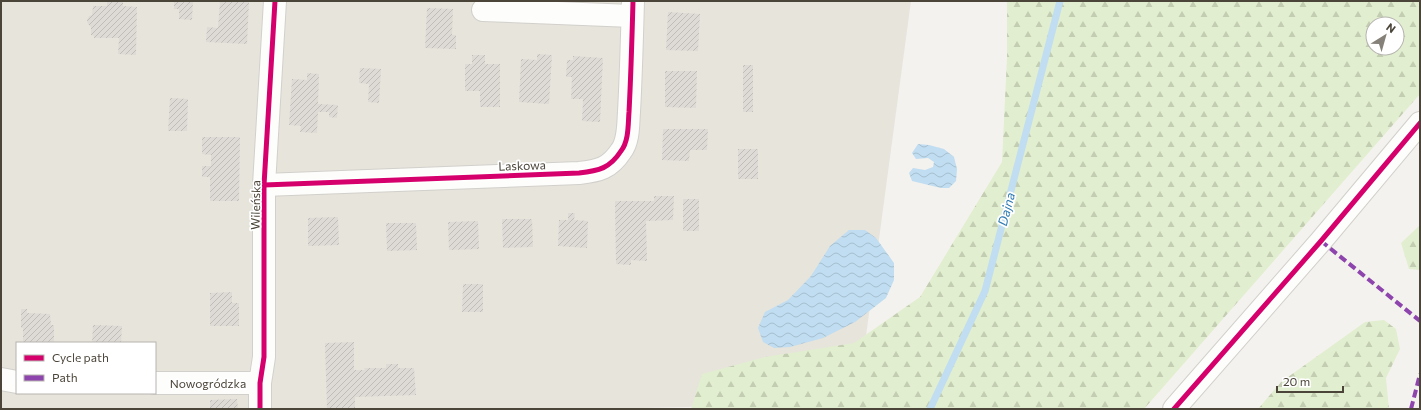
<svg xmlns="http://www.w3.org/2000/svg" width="1421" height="410" font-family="Commissioner,sans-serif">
<defs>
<pattern id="forest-firs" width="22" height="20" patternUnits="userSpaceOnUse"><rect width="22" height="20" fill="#e1eecf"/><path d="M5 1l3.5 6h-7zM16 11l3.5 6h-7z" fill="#c3cdb2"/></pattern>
<pattern id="water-waves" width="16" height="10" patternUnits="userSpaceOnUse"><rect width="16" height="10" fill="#c0ddf1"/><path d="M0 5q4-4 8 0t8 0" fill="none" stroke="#a6bfcf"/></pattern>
<pattern id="building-hatch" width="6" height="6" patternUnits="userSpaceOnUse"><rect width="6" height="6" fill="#dedbd6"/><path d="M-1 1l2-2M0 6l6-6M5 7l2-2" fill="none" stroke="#c0bdb8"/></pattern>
</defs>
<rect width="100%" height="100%" fill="#f4f2ee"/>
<path fill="#e7e4dc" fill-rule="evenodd" d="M1 1H911L857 403 600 409H1ZM17 343H155V393H17Z"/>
<g fill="url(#forest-firs)" fill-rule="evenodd">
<path d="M1007 1H1420V94L1144 409H691L702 374 765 357 854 343 920 297 1002 162 1007 57ZM1373 24H1397V48H1373Z"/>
<path d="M1420 225V270L1409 269 1401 243Z"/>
<path d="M1384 320 1396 329 1400 349 1386 378 1389 409H1258L1281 382 1365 322Z"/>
</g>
<g fill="url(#water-waves)">
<path d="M918 144 929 145 944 149 954 157 957 169 956 181 949 188H941L912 181 909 173 913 168 925 170 933 167 934 162 928 158 916 159 912 153Z"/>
<path d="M849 230H865L876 238 894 263V280L886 298 855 322 823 338 790 347 774 348 763 342 758 328 765 312 788 300 811 276 830 246Z"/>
</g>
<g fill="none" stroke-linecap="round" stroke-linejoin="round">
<path stroke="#c0ddf1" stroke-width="7" d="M930 409 985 291 1060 1"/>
</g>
<g fill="url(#building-hatch)">
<path d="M107 1 123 2V6L137 7 136 55 118 54 119 38H94V36L91 35V27L88 24 87 20 89 16 92 15 93 6H107Z"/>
<path d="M174 1H193L192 20 179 19V9H174Z"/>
<path d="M220 1H249L247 44 206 42 207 27 218 28Z"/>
<path d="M427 8 453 9 452 35H456V49L425 48Z"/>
<path d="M668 12 700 14 698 51 666 50Z"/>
<path d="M537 54 552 55 549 104 519 102 521 59 537 60Z"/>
<path d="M472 55H485V64H500V107H480V91H465V64H472Z"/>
<path d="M573 56 603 58 600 122 582 121 583 99H571L572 77H566L567 60H573Z"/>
<rect x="743" y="65" width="10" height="47"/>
<path d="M360 68 381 69 379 103 368 102 369 84 359 83Z"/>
<path d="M665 71H697L696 108 665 107Z"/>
<path d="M307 73 319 74 318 104 338 105 337 118 329 117V112H318L317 133 300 132 301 126 289 125 292 79 307 80Z"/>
<path d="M170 98 188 99 187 131H168Z"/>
<path d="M663 129H708L707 150H690L689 161 662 160Z"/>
<path d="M202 137H240L239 201H210V177H202V166H211V155L202 154Z"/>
<rect x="738" y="149" width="20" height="30"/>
<path d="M654 196H674L673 220 646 221 647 261 631 260V265L616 264 615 201H654Z"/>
<rect x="683" y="199" width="16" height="32"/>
<path d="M568 213H575L574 220 588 221 587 248 558 246 559 220H568Z"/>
<path d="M338 217 339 245 308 246V218Z"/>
<path d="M502 219H532L533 247 503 248Z"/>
<path d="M478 221 479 249 449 250 448 222Z"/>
<path d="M386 223H416L417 250 387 251Z"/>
<path d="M463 284H483V312H462Z"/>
<path d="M232 292V303H239V326H210V293Z"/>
<path d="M21 309H27V313L50 314 51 325H54V343H23V328H21Z"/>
<path d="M93 325 122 326 121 343H92Z"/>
<path d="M354 342V370H365L364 368H386V364H398V368H414L416 395 355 397V409H327L325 343Z"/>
<path d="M237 399 238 409H210V400Z"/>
</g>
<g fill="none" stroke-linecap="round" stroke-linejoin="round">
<defs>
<g id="minor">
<path d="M483 10 632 16"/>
<path d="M264 185 579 173C599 171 610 168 621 151 629 141 628 124 629 112 631 75 632 38 633 1"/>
<path d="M1 379 17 382"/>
<path d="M155 383H260"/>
<path d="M260 409V383L264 357V185L275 1"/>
<path d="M1174 409 1321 241 1420 123"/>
</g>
</defs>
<use href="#minor" stroke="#d2d0cb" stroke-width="24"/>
<use href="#minor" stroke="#fdfdfc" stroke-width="22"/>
<g stroke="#8e44ad" stroke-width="4" stroke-dasharray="8 4" stroke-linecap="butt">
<path d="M1321 241 1420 321"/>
<path d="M1411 409 1420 374"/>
</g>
<defs>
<g id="cycleway">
<path d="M264 185 579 173C599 171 610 168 621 151 629 141 628 124 629 112 631 75 632 38 633 1"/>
<path d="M260 409V383L264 357V185L275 1"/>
<path d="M1174 409 1321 241 1420 123"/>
</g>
</defs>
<use href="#cycleway" stroke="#fff" stroke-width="8"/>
<use href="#cycleway" stroke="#d6006c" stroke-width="5"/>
</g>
<g text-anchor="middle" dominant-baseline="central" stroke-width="3.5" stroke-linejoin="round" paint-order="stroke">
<g font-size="12" fill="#4b4439" stroke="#fff">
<text transform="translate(522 165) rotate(-2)">Laskowa</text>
<text transform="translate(255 205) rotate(-89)">Wileńska</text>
<text x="208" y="383">Nowogródzka</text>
</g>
<g font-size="13" font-style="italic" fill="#2e7ab2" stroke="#fff">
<text transform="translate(1006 209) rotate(-75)">Dajna</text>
</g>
</g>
<rect width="1421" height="410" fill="none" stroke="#4b4439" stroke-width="4"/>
<rect x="16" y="342" width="140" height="52" fill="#ffffff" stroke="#b7b4b0"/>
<rect x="24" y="355" width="20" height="6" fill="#d6006c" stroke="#b7b4b0"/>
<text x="52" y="362" font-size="12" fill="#4b4439">Cycle path</text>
<rect x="24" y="375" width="20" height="6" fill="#8e44ad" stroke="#b7b4b0"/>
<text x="52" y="382" font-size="12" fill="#4b4439">Path</text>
<g transform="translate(1385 36) rotate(37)"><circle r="19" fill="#ffffff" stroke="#b7b4b0"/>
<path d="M0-3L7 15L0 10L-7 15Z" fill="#868178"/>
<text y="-6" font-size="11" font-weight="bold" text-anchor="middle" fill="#4b4439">N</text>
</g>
<path d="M1277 386v6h66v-6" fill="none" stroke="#4b4439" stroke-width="2"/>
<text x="1283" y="386" font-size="12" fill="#4b4439" stroke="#ffffff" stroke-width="3" paint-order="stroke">20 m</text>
</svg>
